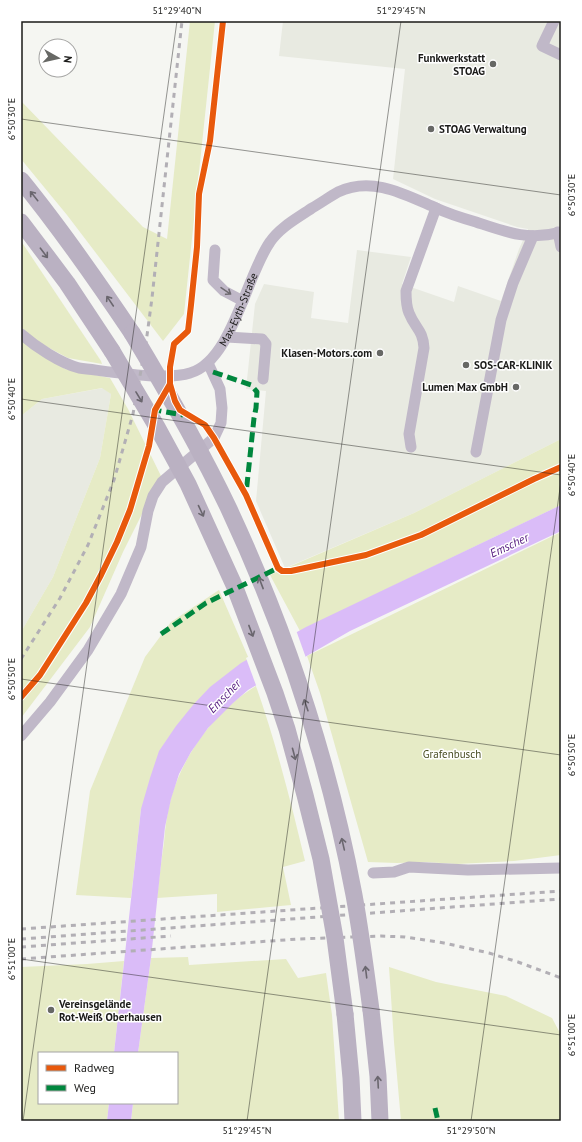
<svg xmlns="http://www.w3.org/2000/svg" width="582" height="1142" font-family="'PT Sans',sans-serif">
<rect width="100%" height="100%" fill="#f5f6f2"/>
<g fill="#e8eae1">
<path d="M283 21H561V439L414 513 285 568 256 501 266 391 246 389 255 304 264 284 314 292 311 318 348 323 357 250 411 257 402 284 454 302 458 286 501 301 519 249 528 229 517 227 435 199 393 179 405 69 279 56Z"/>
<path d="M103 388 111 394 100 458 53 577 21 632V416L42 399Z"/>
</g>
<g fill="#e6ebc6">
<path d="M190 21H215L184 314 163 341 67 215 21 159V101L143 227 167 239Z"/>
<path d="M21 241 101 361 102 364 68 358 38 342 21 327Z"/>
<path d="M21 339 65 369 110 378 128 409 161 476 123 552 90 627 21 718V632L53 577 100 458 111 394 102 388 42 399 21 416Z"/>
<path d="M561 439V505L300 631 270 575 414 513Z"/>
<path d="M561 532V855L514 861 457 864 425 862 397 863 368 862 320 693 307 656Z"/>
<path d="M219 590 249 659 141 809 131 898 76 895 90 791 145 657 171 622Z"/>
<path d="M256 686C276 743 291 802 305 861L283 867 291 905 217 912V894L157 898C159 880 161 862 164 843 165 828 167 813 171 798 184 753 216 710 256 686Z"/>
<path d="M188 957 189 965 286 959 298 978 326 973 332 1015 339 1121H131L133 1103H177V1053H138L151 958Z"/>
<path d="M124 961 114 1053H39V1103H109L107 1121H21V967L87 964Z"/>
<path d="M389 967 436 982 506 996 552 1018 561 1035V1121H401L394 1042Z"/>
</g>
<g fill="#dabcf8">
<path d="M561 505V531L350 631 248 690 233 703 208 728 191 752 179 774 171 799 165 827 151 958 138 1053H114L141 809 150 778 159 751 176 726 193 705 210 687 241 663 306 627Z"/>
<path d="M109 1103H133L131 1121H107Z"/>
</g>
<path fill="#f5f6f2" d="M296 630 306 658 257 688 246 658Z"/>
<g fill="none" stroke-linecap="round" stroke-linejoin="round">
<g stroke="#c0b8c8" stroke-width="11">
<path d="M554 21 542 46 561 55"/>
<path d="M558 232 561 247"/>
<path d="M215 250 213 280 224 291 243 301"/>
<path id="s1" d="M21 334C36 347 60 363 79 368 104 371 129 375 154 376 166 376 178 377 190 373 232 361 246 276 270 242 280 227 298 218 312 208 321 203 329 197 338 192 372 176 404 194 436 208 449 214 462 218 476 222 506 232 528 241 561 232"/>
<path d="M227 337 262 339 266 344 263 379"/>
<path d="M411 447 409 434 424 348C423 330 415 328 409 313 406 306 406 298 406 291L436 208"/>
<path d="M476 452 501 320 513 283 533 236"/>
<path d="M21 736 50 702 88 650 121 594 141 547 148 511 153 496 162 482 214 438 221 423 222 408 220 389 208 363"/>
<path d="M373 873 394 872 409 867 468 870 561 868"/>
</g>
<g stroke="#bab1c2" stroke-width="17">
<path d="M21 180C61 229 97 281 132 333"/>
<path d="M21 222 67 283 112 351"/>
<path d="M371 1010 378 1076 380 1121"/>
<path d="M345 1014 351 1078 353 1121"/>
</g>
<g stroke="#b2afb5" stroke-width="3" stroke-dasharray="5 5" stroke-linecap="butt">
<path d="M21 659 60 598 88 545 114 480 133 414 146 343 152 298 182 21"/>
<path d="M21 929 561 891"/>
<path d="M21 939 561 899"/>
<path d="M21 947 171 936"/>
<path d="M21 959 298 939 381 936 405 937 444 943 489 953 518 962 561 978"/>
</g>
<g stroke="#bab1c2" stroke-width="17">
<path d="M132 333C167 391 200 448 229 509 286 631 329 762 354 895 361 933 366 972 371 1010"/>
<path d="M112 351 157 427 188 484 234 585 275 693 287 729 305 795 321 859 335 938 345 1014"/>
</g>
<g stroke="#00873e" stroke-width="5" stroke-dasharray="10 5" stroke-linecap="butt">
<path d="M213 372 251 385 257 392 256 408 254 418 246 494"/>
<path d="M157 407 155 410 183 415"/>
<path d="M161 634 206 603 278 568"/>
<path d="M435 1108 438 1121"/>
</g>
<defs>
<g id="cycleway">
<path d="M170 384 175 401 180 410 205 425 214 438 246 495 278 568 282 571H291L366 555 421 535 534 479 561 467"/>
<path d="M21 697 40 675 86 603 101 575 117 542 130 510 149 446 155 410 170 384V367L174 344 188 331 191 305 197 247 199 194 210 141 223 21"/>
</g>
</defs>
<use href="#cycleway" stroke="#fff" stroke-width="8"/>
<use href="#cycleway" stroke="#e8590c" stroke-width="6"/>
</g>
<defs><path id="oneway-shaft" d="M-6 0H5M1.5-3L5.5 0L1.5 3" fill="none" stroke-width="1.6" stroke-linecap="round" stroke-linejoin="round"/></defs>
<g stroke="#6a666e">
<use href="#oneway-shaft" transform="translate(34 196) rotate(-129)"/>
<use href="#oneway-shaft" transform="translate(44 253) rotate(53)"/>
<use href="#oneway-shaft" transform="translate(110 301) rotate(-124)"/>
<use href="#oneway-shaft" transform="translate(139 397) rotate(59)"/>
<use href="#oneway-shaft" transform="translate(201 511) rotate(65)"/>
<use href="#oneway-shaft" transform="translate(261 583) rotate(-111)"/>
<use href="#oneway-shaft" transform="translate(251 631) rotate(69)"/>
<use href="#oneway-shaft" transform="translate(306 705) rotate(-109)"/>
<use href="#oneway-shaft" transform="translate(294 754) rotate(75)"/>
<use href="#oneway-shaft" transform="translate(343 844) rotate(-103)"/>
<use href="#oneway-shaft" transform="translate(366 972) rotate(-97)"/>
<use href="#oneway-shaft" transform="translate(378 1082) rotate(-93)"/>
</g>
<use stroke="#6e6a70" href="#oneway-shaft" transform="translate(226 291) rotate(34)"/>
<path fill="none" stroke="#1b1b19" stroke-width="1" stroke-opacity="0.45" d="M21 119 561 195M21 399 561 475M21 679 561 755M21 959 561 1035M23 1121 177 21M247 1121 401 21M471 1121 561 481"/>
<g fill="#676865" stroke="#fff" stroke-width="1.5">
<circle cx="493" cy="64" r="4"/>
<circle cx="431" cy="129" r="4"/>
<circle cx="380" cy="353" r="4"/>
<circle cx="466" cy="365" r="4"/>
<circle cx="516" cy="387" r="4"/>
<circle cx="51" cy="1010" r="4"/>
</g>
<g text-anchor="middle" dominant-baseline="central" stroke-width="3" stroke-linejoin="round" paint-order="stroke">
<g font-size="11" font-weight="bold" fill="#1b1b19" stroke="#fff" text-anchor="end">
<text x="485" y="58">Funkwerkstatt<tspan x="485" dy="13">STOAG</tspan></text>
<text x="439" y="129" text-anchor="start">STOAG Verwaltung</text>
<text x="372" y="353">Klasen-Motors.com</text>
<text x="474" y="365" text-anchor="start">SOS-CAR-KLINIK</text>
<text x="508" y="387">Lumen Max GmbH</text>
<text x="59" y="1004" text-anchor="start">Vereinsgelände<tspan x="59" dy="13">Rot-Weiß Oberhausen</tspan></text>
</g>
<g font-size="11" fill="#1b1b19" stroke="#fff">
<text stroke="none"><textPath href="#s1" startOffset="262">Max-Eyth-Straße</textPath></text>
</g>
<g font-size="11" fill="#494e23" stroke="#fff">
<text x="452" y="754">Grafenbusch</text>
</g>
<g font-size="12" font-style="italic" fill="#53197e" stroke="#fff">
<text transform="translate(509 545) rotate(-25)">Emscher</text>
<text transform="translate(224 696) rotate(-46)">Emscher</text>
</g>
</g>
<rect width="582" height="1142" fill="none" stroke="#ffffff" stroke-width="44"/>
<rect x="38" y="1052" width="140" height="52" fill="#ffffff" stroke="#a4a4a3"/>
<rect x="46" y="1065" width="20" height="6" fill="#e8590c" stroke="#a4a4a3"/>
<text x="74" y="1072" font-size="12" fill="#1b1b19">Radweg</text>
<rect x="46" y="1085" width="20" height="6" fill="#00873e" stroke="#a4a4a3"/>
<text x="74" y="1092" font-size="12" fill="#1b1b19">Weg</text>
<g transform="translate(58 58) rotate(98)"><circle r="19" fill="#ffffff" stroke="#a4a4a3"/>
<path d="M0-3L7 15L0 10L-7 15Z" fill="#676865"/>
<text y="-6" font-size="11" font-weight="bold" text-anchor="middle" fill="#1b1b19">N</text>
</g>
<rect x="22" y="22" width="538" height="1098" fill="none" stroke="#1b1b19" stroke-width="1.5"/>
<g font-size="10" text-anchor="middle" fill="#1b1b19">
<text x="177" y="14">51°29'40"N</text>
<text x="401" y="14">51°29'45"N</text>
<text transform="translate(11 119) rotate(-90)" y="4">6°50'30"E</text>
<text transform="translate(571 195) rotate(-90)" y="4">6°50'30"E</text>
<text transform="translate(11 399) rotate(-90)" y="4">6°50'40"E</text>
<text transform="translate(571 475) rotate(-90)" y="4">6°50'40"E</text>
<text transform="translate(11 679) rotate(-90)" y="4">6°50'50"E</text>
<text transform="translate(571 755) rotate(-90)" y="4">6°50'50"E</text>
<text transform="translate(11 959) rotate(-90)" y="4">6°51'00"E</text>
<text transform="translate(571 1035) rotate(-90)" y="4">6°51'00"E</text>
<text x="247" y="1134">51°29'45"N</text>
<text x="471" y="1134">51°29'50"N</text>
</g>
</svg>
